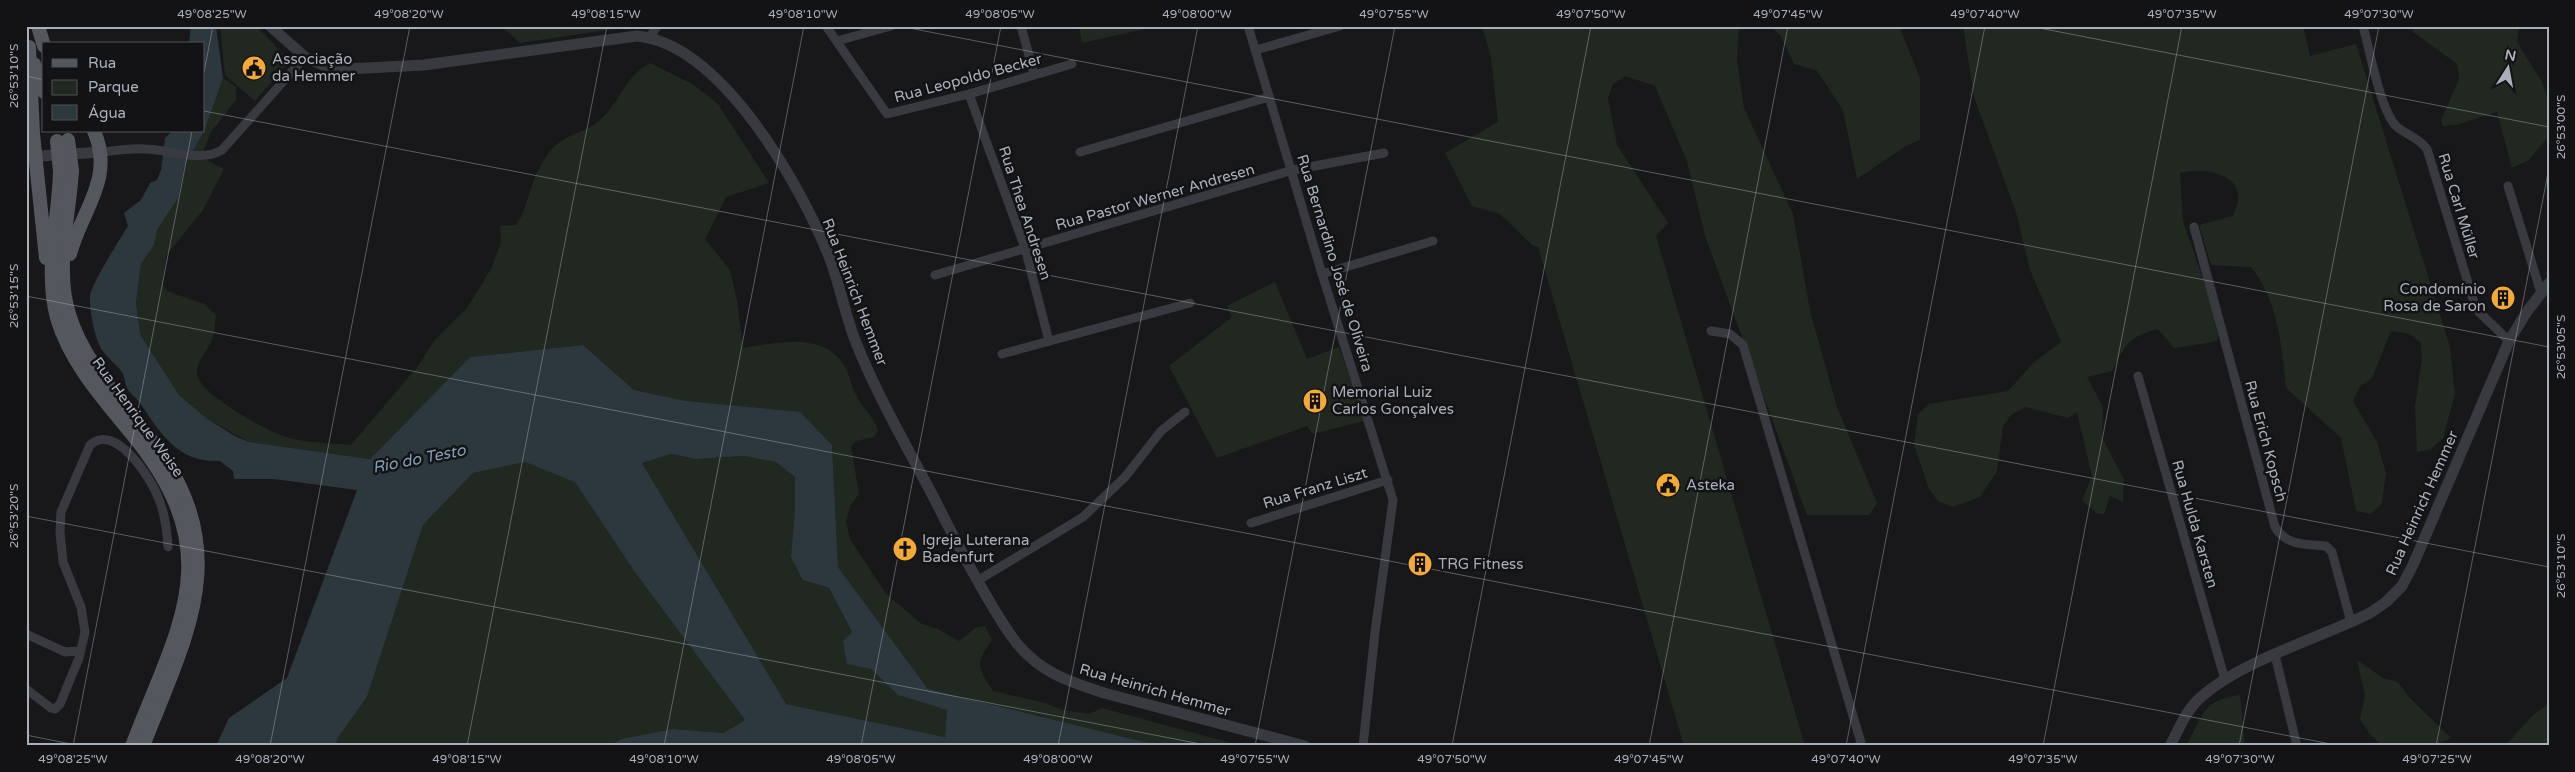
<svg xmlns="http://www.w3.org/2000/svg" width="2575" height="772" font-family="'Varela Round',sans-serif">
<rect width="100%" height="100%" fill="#18181a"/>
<g fill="#202820">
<path d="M220 26H256L290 61 255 101 225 75Z"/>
<path d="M501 26H634L520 43Z"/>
<path d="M1079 26H1159L1082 43Z"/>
<path d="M1482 26H1739L1737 60 1744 108 1793 214 1810 311 1837 407 1877 503 1869 515H1807L1705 236 1687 161 1655 86 1625 76 1613 84 1608 98 1617 145 1668 223 1656 236 1805 746H1684L1538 247 1533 246 1500 214 1472 206 1445 153 1498 122 1491 57Z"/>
<path d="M1770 26H1899L1920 78V140L1906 146 1857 179 1843 110 1817 71 1794 64 1781 36Z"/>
<path d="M1963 26H2303L2310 56 2356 44 2450 347 2455 394 2443 438 2431 449 2417 452 2415 406 2422 359 2421 343 2410 334 2391 331 2372 378 2360 386 2353 401 2377 442 2386 473 2382 503 2371 514 2356 511 2341 438 2286 388C2282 347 2278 300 2251 267L2211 265 2199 225 2233 216C2234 212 2237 206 2238 201 2241 171 2201 168 2180 173L2183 221 2213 308 2218 339 2214 342 2174 348 2158 329C2128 337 2126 344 2112 371L2087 377 2103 407 2102 437 2124 480 2123 502 2110 496 2104 514 2096 513 2082 500 2092 476 2077 412 2068 418 2026 407 2012 414 2003 426 1997 471 1980 497 1952 507 1938 501 1929 489 1914 445 1918 414 1929 404 2008 391 2033 363 2061 342 2030 270 2016 212 1974 97Z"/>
<path d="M2412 26H2519L2517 42 2542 82 2549 104V136L2529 160 2512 168 2497 112 2456 125 2443 126 2441 120 2459 79 2457 64 2413 32Z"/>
<path d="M650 63 694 85 718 104 769 183 726 197 705 239 730 270 737 301 743 348C775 343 826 331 845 367 850 375 851 386 856 395 862 408 874 416 878 431L874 437 856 441 851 446 859 494 850 506 846 521 850 539 886 594 922 624 938 629 959 641 977 627 985 626 992 640C975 664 977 666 993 691L1045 703 1063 710 1089 714 1102 708 1242 746H1161L928 689 838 567 832 445 686 401 634 390 583 345 470 357 370 459 249 442 206 418 179 395 140 334 136 303 141 264 154 245 157 230 178 198 185 164 204 132 223 78 236 87V100L211 132 201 157 224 169 203 210 166 256 163 285 167 291 204 304 216 315C215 322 215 330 213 337 209 350 195 361 197 375 200 394 268 432 286 437 306 443 330 443 351 445L418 366 434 341 467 308 491 269 501 243 500 226 516 225C526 211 527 198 533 183 536 173 542 164 547 155 562 133 583 135 600 120 622 100 624 77 650 63Z"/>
<path d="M1275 282 1307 359 1339 347 1364 421 1312 434 1307 426 1217 458 1169 366 1232 317 1227 306Z"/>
<path d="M671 454 696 459 744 456 776 462 795 477V511L803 580 829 588 871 669 898 695 947 710 945 737 786 704 642 463Z"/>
<path d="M525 462 575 481 634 571 745 720 724 733 673 729 621 739 609 746H336L337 739 367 697 423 525 473 473Z"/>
<path d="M2357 660 2383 678 2398 682 2409 697 2451 738 2433 746H2382L2369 733 2360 719 2365 695Z"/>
<path d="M2240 695 2245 746H2186C2204 716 2200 701 2240 695Z"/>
<path d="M2549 704V746H2505L2533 715Z"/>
</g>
<path fill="#2d383e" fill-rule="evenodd" d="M191 26H216L223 78 204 132 185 164 178 198 157 230 154 245 141 264 136 303 140 334 179 395 206 418 235 436 249 442 370 459 470 357 583 345 634 390 686 401 800 412 832 445 838 567 928 689 1161 746H609L621 739 673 729 724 733 745 720 634 571 575 482 525 462 473 473 423 525 367 697 337 739 336 746H216L229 718 287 678 357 490 274 479H234L233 471 220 461C178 463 161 434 140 403 136 397 130 394 127 388 125 384 125 378 123 374 118 365 108 359 103 351 95 342 89 308 90 296 92 283 120 239 128 226L124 213 141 200 150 183 157 180 161 170 165 138 172 131H204V44H189ZM671 454 696 459 744 456 776 462 795 477V511L791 557 803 580 829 588 852 632 843 641 847 664 871 669 898 695 947 710 945 737 786 704 642 463Z"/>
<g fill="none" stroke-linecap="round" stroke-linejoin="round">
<g stroke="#393a3f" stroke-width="9">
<path d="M826 26 887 114 969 94 1072 64"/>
<path d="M1021 26 1034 74"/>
<path d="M1248 26 1322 274 1393 500 1375 632 1363 746"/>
<path d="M2363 26C2370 51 2380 109 2396 126 2406 135 2417 136 2427 149L2476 309 2509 341"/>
<path d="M650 37 657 26"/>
<path d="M837 41 891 26"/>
<path d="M1256 50 1340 26"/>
<path d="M969 94 1025 248 1049 341"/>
<path d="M101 152C115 151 130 148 145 149 168 149 201 163 222 150L305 57"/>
<path d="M1080 152 1269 97"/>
<path d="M2508 186 2541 293"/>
<path d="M2194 227 2275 527C2286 546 2306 544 2326 546L2332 552 2351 622"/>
<path d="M1322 274 1433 241"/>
<path d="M935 275 1293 170 1384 153"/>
<path d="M1711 331 1730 334 1743 345 1862 746"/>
<path d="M1002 354 1190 303"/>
<path d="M2138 376 2225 680"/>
<path d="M1251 523 1388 480"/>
<path d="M977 581 1083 517 1125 477 1161 431 1185 412"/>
<path d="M26 634 65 652 79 651"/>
<path d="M2275 655 2297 746"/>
<path d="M26 689 51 708 55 709 60 704 79 658 85 632 81 607 63 562 60 532 61 512 90 445C115 422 150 477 158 497 165 513 167 530 168 547"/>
</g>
<g stroke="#393a3f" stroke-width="11">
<path d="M270 26 305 57 323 65 347 69 424 65 637 36C722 44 802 187 830 259 840 286 845 314 855 340 877 396 908 448 936 502 954 538 973 574 994 609 1004 625 1014 643 1029 656 1050 676 1077 684 1104 693L1305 746"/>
<path d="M26 157 101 152"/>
<path d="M2170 746C2179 729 2186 710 2201 697 2241 661 2320 638 2370 613L2386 602 2402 586 2413 565 2509 341 2526 313 2549 283"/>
</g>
<g stroke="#55575e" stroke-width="14">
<path d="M38 26 44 46"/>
<path d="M29 47 33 134 46 258"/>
<path d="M34 64 44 92"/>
<path d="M60 171C59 220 44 269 57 318 70 362 103 399 132 434 230 554 180 621 132 746"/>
<path d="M72 171C69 217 55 269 69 314 83 361 120 399 149 437 236 550 189 629 143 746"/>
<path d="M70 254C81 211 115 179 94 131"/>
</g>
<g stroke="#55575e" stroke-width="14">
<path d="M68 140 72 171"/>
<path d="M57 141 60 171"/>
</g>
</g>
<path fill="none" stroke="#aab0ba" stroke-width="1" stroke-opacity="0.45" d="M899 26 2549 347M2029 26 2549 127M204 72 213 26M26 76 44 80M204 111 2549 567M26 296 2341 746M26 516 1211 746M26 735 81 746M73 746 192 131M270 746 410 26M467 746 607 26M664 746 804 26M861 746 1001 26M1058 746 1198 26M1255 746 1395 26M1452 746 1591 26M1649 746 1788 26M1846 746 1985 26M2043 746 2182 26M2239 746 2379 26M2436 746 2549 168"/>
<defs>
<symbol id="civic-disc" viewBox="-11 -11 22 22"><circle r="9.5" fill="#f3aa36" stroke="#131315"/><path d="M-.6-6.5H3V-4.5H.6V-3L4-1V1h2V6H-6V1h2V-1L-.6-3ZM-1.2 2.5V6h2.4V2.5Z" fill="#111"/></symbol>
<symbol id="building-disc" viewBox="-11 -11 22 22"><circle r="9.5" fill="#f3aa36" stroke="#131315"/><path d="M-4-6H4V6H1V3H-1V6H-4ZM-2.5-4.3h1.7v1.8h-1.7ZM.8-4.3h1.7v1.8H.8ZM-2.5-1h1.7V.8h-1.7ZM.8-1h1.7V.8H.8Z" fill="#111"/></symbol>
<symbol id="church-disc" viewBox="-11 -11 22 22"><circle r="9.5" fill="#f3aa36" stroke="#131315"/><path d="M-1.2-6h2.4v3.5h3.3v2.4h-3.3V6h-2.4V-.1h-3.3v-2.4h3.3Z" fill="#111"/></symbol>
</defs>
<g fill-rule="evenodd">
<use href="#civic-disc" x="240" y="54" width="28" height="28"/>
<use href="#building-disc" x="2489" y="284" width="28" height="28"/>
<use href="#building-disc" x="1301" y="387" width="28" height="28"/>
<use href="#civic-disc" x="1654" y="471" width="28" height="28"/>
<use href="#church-disc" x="891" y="535" width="28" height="28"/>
<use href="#building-disc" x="1406" y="550" width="28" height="28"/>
</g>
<g text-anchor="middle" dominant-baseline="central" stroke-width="5" stroke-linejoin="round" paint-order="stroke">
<g font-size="15" fill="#aab0ba" stroke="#131315" text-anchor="start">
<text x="272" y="59">Associação<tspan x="272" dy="17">da Hemmer</tspan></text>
<text x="2486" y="289" text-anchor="end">Condomínio<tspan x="2486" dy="17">Rosa de Saron</tspan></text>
<text x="1332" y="392">Memorial Luiz<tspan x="1332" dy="17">Carlos Gonçalves</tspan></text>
<text x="1686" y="485">Asteka</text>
<text x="922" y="540">Igreja Luterana<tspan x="922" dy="17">Badenfurt</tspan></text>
<text x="1438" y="564">TRG Fitness</text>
</g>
<g font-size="15" fill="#aab0ba" stroke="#131315">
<text transform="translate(968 78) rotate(-15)">Rua Leopoldo Becker</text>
<text transform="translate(1155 197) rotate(-16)">Rua Pastor Werner Andresen</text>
<text transform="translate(2459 206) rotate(73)">Rua Carl Müller</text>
<text transform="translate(1025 213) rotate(72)">Rua Thea Andresen</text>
<text transform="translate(1335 263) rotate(73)">Rua Bernardino José de Oliveira</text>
<text transform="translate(855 292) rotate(69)">Rua Heinrich Hemmer</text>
<text transform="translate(138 417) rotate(54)">Rua Henrique Weise</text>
<text transform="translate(2266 441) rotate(75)">Rua Erich Kopsch</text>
<text transform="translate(1315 488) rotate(-17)">Rua Franz Liszt</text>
<text transform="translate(2422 503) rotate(-66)">Rua Heinrich Hemmer</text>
<text transform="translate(2195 524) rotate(74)">Rua Hulda Karsten</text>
<text transform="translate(1155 690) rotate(16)">Rua Heinrich Hemmer</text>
</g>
<g font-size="16" font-style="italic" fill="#819fb5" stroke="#131315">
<text transform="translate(419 459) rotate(-11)">Rio do Testo</text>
</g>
</g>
<rect width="2575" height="772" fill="none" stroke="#131315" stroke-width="55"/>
<rect x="42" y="42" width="162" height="90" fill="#131315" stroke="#4f5257"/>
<rect x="52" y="59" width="25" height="8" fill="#55575e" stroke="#4f5257"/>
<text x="88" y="68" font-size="15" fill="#aab0ba">Rua</text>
<rect x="52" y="80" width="25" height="15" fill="#202820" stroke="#4f5257"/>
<text x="88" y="92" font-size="15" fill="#aab0ba">Parque</text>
<rect x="52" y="105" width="25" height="15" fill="#2d383e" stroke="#4f5257"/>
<text x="88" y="118" font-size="15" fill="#aab0ba">Água</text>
<g transform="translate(2508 68) rotate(11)" stroke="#131315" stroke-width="4" paint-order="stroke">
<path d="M0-4L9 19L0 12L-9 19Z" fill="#aab0ba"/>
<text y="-8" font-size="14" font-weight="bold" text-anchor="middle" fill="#aab0ba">N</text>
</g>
<rect x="28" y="28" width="2520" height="716" fill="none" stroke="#aab0ba" stroke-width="2"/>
<g font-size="12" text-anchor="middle" fill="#aab0ba">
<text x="212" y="18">49°08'25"W</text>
<text x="409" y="18">49°08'20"W</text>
<text x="606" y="18">49°08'15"W</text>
<text x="803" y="18">49°08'10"W</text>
<text x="1000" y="18">49°08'05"W</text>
<text x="1197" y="18">49°08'00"W</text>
<text x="1394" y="18">49°07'55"W</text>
<text x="1591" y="18">49°07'50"W</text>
<text x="1788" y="18">49°07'45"W</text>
<text x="1985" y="18">49°07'40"W</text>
<text x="2182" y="18">49°07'35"W</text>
<text x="2379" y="18">49°07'30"W</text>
<text transform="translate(14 76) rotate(-90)" y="4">26°53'10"S</text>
<text transform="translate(2561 127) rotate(-90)" y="4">26°53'00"S</text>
<text transform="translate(14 296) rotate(-90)" y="4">26°53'15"S</text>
<text transform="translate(2561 347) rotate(-90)" y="4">26°53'05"S</text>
<text transform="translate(14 516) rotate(-90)" y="4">26°53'20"S</text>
<text transform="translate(2561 566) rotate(-90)" y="4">26°53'10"S</text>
<text x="73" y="763">49°08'25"W</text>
<text x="270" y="763">49°08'20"W</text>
<text x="467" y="763">49°08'15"W</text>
<text x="664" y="763">49°08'10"W</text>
<text x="861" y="763">49°08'05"W</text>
<text x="1058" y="763">49°08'00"W</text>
<text x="1255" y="763">49°07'55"W</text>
<text x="1452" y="763">49°07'50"W</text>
<text x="1649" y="763">49°07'45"W</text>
<text x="1846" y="763">49°07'40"W</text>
<text x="2043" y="763">49°07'35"W</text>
<text x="2240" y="763">49°07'30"W</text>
<text x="2437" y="763">49°07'25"W</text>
</g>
</svg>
